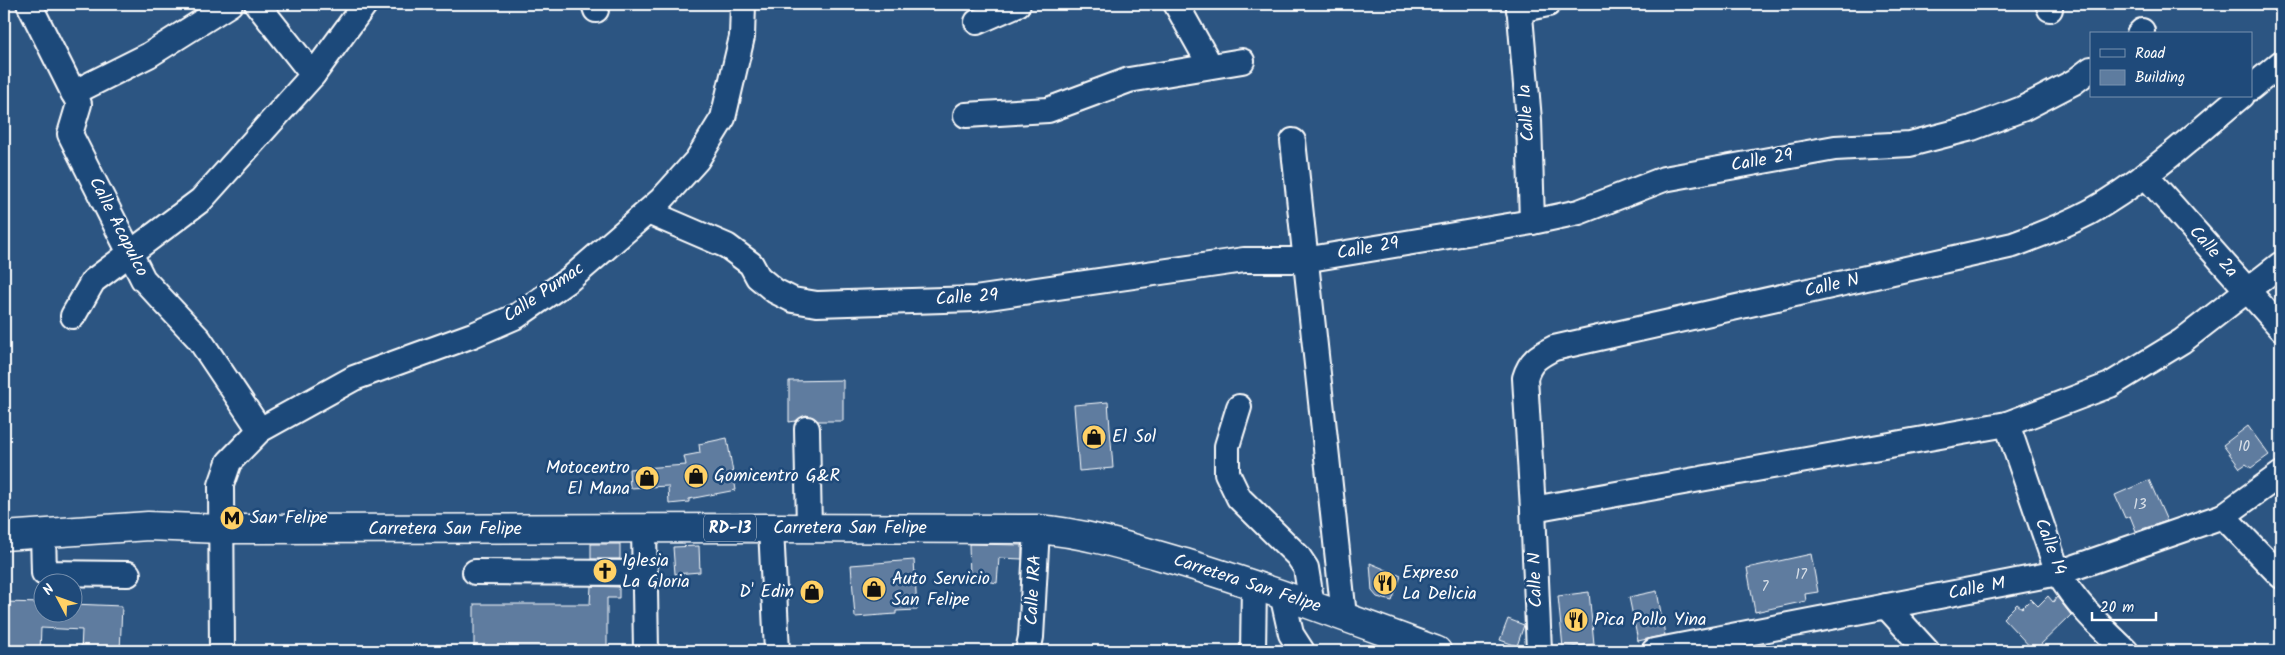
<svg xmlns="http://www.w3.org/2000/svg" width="2285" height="655" font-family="Kalam,sans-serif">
<rect width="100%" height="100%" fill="#2c5582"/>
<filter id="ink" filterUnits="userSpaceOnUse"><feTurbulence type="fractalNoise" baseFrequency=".02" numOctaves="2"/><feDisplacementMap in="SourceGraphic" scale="10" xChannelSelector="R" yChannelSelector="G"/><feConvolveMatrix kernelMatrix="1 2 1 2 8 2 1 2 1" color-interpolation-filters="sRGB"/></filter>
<g filter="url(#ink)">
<g fill="#5e7c9f" stroke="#fff">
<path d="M843 380V421H818L813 417 806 415 796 421 789 422V381Z"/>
<path d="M1108 402 1113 468 1079 471 1074 405Z"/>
<path d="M2248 426 2269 455 2251 468 2246 464 2240 468 2223 445Z"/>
<path d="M727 438 736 490 689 499V502L669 504 668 486 630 488 629 469 686 465 684 456 700 453 699 444Z"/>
<path d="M2149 480 2167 521 2136 531 2130 516 2125 518 2115 495Z"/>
<rect x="591" y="544" width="29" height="15"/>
<path d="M969 544 1022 545V559L999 558 997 583 970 578Z"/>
<path d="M699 546 700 572 675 574 673 547Z"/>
<path d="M1811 554 1818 592 1805 594 1806 601 1755 612 1747 568Z"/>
<path d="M914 560 917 610 896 611V614L855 617 851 565Z"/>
<path d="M1370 563 1401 576 1392 601 1377 597 1372 591Z"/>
<path d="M591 586 619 587V598H607V651H474V604H590Z"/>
<path d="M1657 591 1665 635 1638 641 1629 597Z"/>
<path d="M1589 592 1594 644 1563 648 1558 596Z"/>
<path d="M2048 596 2053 602 2057 597 2071 615 2034 651 2003 618 2017 604 2022 608 2031 599 2038 606Z"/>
<path d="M4 602 42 603V612H72V604L122 606 120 651H81L82 630 41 628 40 651H4Z"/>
<path d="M1508 619 1524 625 1517 646 1500 640Z"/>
</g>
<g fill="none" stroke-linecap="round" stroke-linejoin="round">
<defs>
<g id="minor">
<path d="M29 4 79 104 70 134 143 279 199 339 260 430"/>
<path d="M594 4 596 10"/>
<path d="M1176 4 1210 65"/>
<path d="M1519 4 1529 120 1532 222"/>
<path d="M2048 4 2050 9"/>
<path d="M1519 10 1548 4"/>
<path d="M977 22 1018 4"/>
<path d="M2139 34 2142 31"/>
<path d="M313 75 365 4"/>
<path d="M2251 88 2281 63"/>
<path d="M73 93 149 55 230 4"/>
<path d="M966 115 1048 110 1129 80 1242 61"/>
<path d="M1293 141 1344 616"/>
<path d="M2145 175 2281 328"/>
<path d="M648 212 727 246 751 264 758 277 775 291 793 300 817 304 975 299 1244 260H1304L1532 222 1579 212 1664 179 1835 148 1910 144 1972 128 2022 109 2074 82 2091 69"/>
<path d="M73 316 93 281 201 200 313 75 257 4"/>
<path d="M1239 407 1227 446V473L1239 498 1298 556 1306 568 1312 605"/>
<path d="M2007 424 2058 573C2076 604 2101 627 2126 651"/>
<path d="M807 429 809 528"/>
<path d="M1533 509 2007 424 2110 385 2182 341 2281 264"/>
<path d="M2223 516 2281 576"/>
<path d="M644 528 646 651"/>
<path d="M771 528 777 651"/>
<path d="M43 533 44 573 128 574"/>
<path d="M475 572 645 573"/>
<path d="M1282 594 1291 634 1302 651"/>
<path d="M1886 606 1927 651"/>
<path d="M222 651 221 485 229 462 260 430 354 378 473 335 517 316 570 279 661 200 697 160 723 118 742 37 743 4"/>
<path d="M1028 651 1031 637 1037 529"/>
<path d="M1253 651 1254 584"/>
<path d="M1539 651 1533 509 1525 378C1530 361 1538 356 1554 348L2013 245C2040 235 2065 225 2090 212 2145 181 2193 136 2241 96"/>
<path d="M1654 651 2058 573 2223 516 2281 474"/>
</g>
<path id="major" d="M4 536 148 526 220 529 771 528 1037 529C1088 533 1136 549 1185 563 1270 589 1353 620 1437 651"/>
</defs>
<use href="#minor" stroke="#fff" stroke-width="28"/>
<use href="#major" stroke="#fff" stroke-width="31"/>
<use href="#minor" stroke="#1f4a7a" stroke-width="24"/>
<use href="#major" stroke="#1f4a7a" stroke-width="28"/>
</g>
</g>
<defs>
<symbol id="shop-disc" viewBox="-11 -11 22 22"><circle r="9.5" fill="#ffd166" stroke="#1f4a7a"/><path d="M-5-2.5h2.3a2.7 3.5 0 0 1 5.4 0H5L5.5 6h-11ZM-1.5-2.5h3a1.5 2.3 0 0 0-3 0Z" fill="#111"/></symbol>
<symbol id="metro-disc" viewBox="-11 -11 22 22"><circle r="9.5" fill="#ffd166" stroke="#1f4a7a"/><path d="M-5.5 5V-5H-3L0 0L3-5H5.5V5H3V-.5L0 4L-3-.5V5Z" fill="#111"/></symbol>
<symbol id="church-disc" viewBox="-11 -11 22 22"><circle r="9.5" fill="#ffd166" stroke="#1f4a7a"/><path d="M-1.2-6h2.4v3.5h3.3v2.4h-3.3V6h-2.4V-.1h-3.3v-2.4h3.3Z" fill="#111"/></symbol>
<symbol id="restaurant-disc" viewBox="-11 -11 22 22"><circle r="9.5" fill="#ffd166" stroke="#1f4a7a"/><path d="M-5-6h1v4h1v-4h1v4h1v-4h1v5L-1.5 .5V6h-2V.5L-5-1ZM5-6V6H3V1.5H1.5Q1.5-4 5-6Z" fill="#111"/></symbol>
</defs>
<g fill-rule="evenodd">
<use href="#shop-disc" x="1080" y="423" width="28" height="28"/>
<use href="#shop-disc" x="682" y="462" width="28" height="28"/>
<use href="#shop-disc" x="633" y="464" width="28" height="28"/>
<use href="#metro-disc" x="218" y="504" width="28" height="28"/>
<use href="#church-disc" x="591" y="557" width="28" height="28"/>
<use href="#restaurant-disc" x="1371" y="569" width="28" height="28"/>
<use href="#shop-disc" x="860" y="575" width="28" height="28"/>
<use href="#shop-disc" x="798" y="578" width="28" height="28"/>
<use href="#restaurant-disc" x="1562" y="606" width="28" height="28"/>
</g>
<g text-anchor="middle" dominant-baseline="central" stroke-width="5" stroke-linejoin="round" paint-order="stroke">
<g font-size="15" fill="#d7dee7">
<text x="2244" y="447">10</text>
<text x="2140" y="505">13</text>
<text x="1801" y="575">17</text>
<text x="1765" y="587">7</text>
</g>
<rect fill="#1f4a7a" stroke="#bcc9d7" stroke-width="1" x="704" y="514.5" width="52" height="27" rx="4"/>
<g font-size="16" font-weight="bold" fill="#fff">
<text x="730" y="528">RD-13</text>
</g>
<g font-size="18" fill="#fff" stroke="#1f4a7a">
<text transform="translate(1527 113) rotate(-94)">Calle 1a</text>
<text transform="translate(1762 161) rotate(-10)">Calle 29</text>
<text transform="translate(118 227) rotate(63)">Calle Acapulco</text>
<text transform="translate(1368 249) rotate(-10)">Calle 29</text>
<text transform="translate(2213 252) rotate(48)">Calle 2a</text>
<text transform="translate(1832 286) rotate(-13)">Calle N</text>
<text transform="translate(544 293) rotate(-34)">Calle Pumac</text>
<text transform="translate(967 298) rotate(-4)">Calle 29</text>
<text x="850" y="528">Carretera San Felipe</text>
<text x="445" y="529">Carretera San Felipe</text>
<text transform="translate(2050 547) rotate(69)">Calle 14</text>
<text transform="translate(1536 580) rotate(-92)">Calle N</text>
<text transform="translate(1247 584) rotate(18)">Carretera San Felipe</text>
<text transform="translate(1977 589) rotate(-11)">Calle M</text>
<text transform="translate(1034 590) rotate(-87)">Calle 1RA</text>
</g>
<g font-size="18" fill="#fff" stroke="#1f4a7a" text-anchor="start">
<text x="1112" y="437">El Sol</text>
<text x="630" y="468" text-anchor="end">Motocentro<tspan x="630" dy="21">El Mana</tspan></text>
<text x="714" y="476">Gomicentro G&amp;R</text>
<text x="250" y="518">San Felipe</text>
<text x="622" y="561">Iglesia<tspan x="622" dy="21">La Gloria</tspan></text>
<text x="1402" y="573">Expreso<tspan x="1402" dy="21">La Delicia</tspan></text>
<text x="892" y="579">Auto Servicio<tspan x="892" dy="21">San Felipe</tspan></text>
<text x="794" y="592" text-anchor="end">D' Edin</text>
<text x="1594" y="620">Pica Pollo Yina</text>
</g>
</g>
<rect width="2285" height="655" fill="none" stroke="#1f4a7a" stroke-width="20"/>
<rect x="10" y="10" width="2265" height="635" fill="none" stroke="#fff" stroke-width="2" filter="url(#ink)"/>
<rect x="2090" y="32" width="162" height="65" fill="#1f4a7a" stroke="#7992af"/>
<rect x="2100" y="49" width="25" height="8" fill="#1f4a7a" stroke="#7992af"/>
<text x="2135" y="58" font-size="15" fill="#ffffff">Road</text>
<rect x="2100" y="70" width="25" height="15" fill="#5e7c9f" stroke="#7992af"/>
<text x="2135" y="82" font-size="15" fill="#ffffff">Building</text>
<g transform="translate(58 598) rotate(311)"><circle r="24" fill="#1f4a7a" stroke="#7992af"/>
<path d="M0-4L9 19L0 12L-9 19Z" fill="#ffd166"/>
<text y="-8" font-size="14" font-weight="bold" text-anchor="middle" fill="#ffffff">N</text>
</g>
<path d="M2092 612v8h64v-8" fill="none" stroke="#ffffff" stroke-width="2.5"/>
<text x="2100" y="612" font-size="15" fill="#ffffff" stroke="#1f4a7a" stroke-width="4" paint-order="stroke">20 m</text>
</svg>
